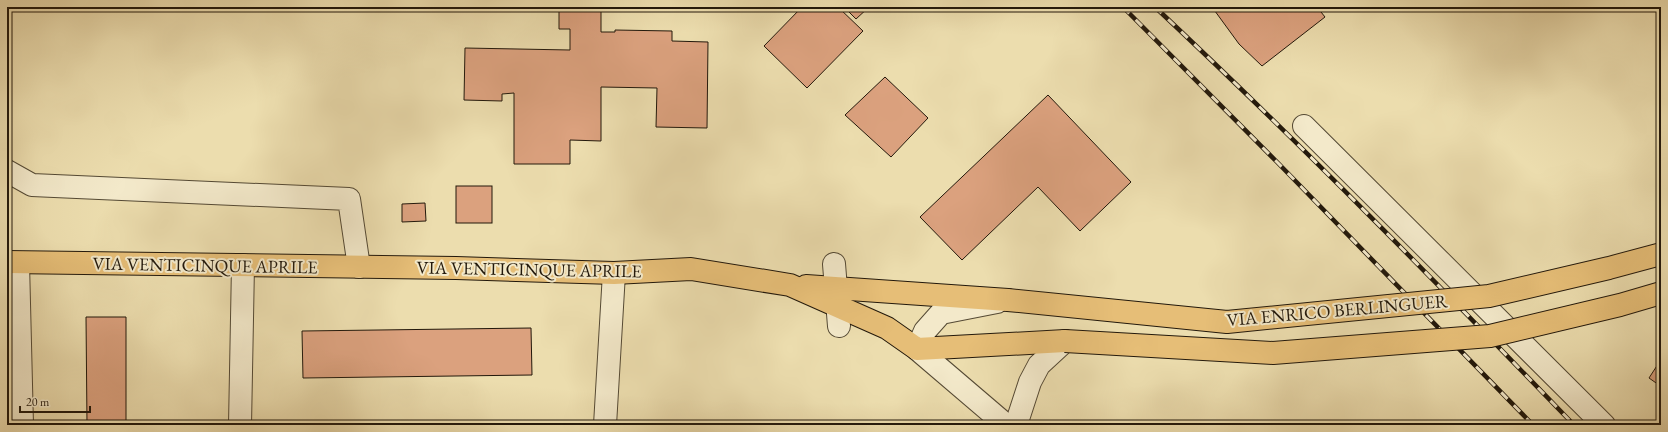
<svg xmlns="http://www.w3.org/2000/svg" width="1668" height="432" font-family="'EB Garamond',serif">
<rect width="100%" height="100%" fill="#ecddae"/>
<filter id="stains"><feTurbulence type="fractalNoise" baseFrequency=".005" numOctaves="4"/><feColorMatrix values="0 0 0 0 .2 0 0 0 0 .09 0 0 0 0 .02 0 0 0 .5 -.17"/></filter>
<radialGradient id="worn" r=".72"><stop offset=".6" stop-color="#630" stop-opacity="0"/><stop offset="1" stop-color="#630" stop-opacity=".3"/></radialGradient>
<g fill="#dba17e" stroke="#22180b">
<path d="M559 7H601V32H615V30L672 31V41L708 42 707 128 656 127 657 88 601 87V141L570 140V164H514V93L502 94V101L464 100 465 48 570 50V29H559Z"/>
<path d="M802 7H838L863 31 807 88 764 46Z"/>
<path d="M844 7H869L856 19Z"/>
<path d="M1212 7H1317L1325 17 1262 66 1239 44Z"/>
<path d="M885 77 928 118 891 157 845 115Z"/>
<path d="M1048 95 1131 182 1080 231 1038 187 962 260 920 217Z"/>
<rect x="456" y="186" width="36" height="37"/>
<path d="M425 203 426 221 402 222V204Z"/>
<path d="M86 317H126V425H87Z"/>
<path d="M531 328 532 375 303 378 302 331Z"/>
<path d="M1660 361 1661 382 1659 385 1649 378Z"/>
</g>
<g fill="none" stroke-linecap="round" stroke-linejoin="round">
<defs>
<g id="minor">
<path d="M1304 126 1604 425"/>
<path d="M7 171 32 185 349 199 359 267"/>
<path d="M18 263 22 425"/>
<path d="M834 264 839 326"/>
<path d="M997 302 941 313 925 331 917 349 1006 425"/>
<path d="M240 425 243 265"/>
<path d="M605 425 614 273"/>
<path d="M1016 425 1030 382 1039 365 1065 341"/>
</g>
<g id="major">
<path d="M7 262 456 268 614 273 691 269 790 285 887 328 917 349 1065 341"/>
<path d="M806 286 1008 300"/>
</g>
</defs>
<use href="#minor" stroke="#544934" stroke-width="24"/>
<use href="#major" stroke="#22180b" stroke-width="24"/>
<use href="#minor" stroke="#f3e9ca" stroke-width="22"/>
<use href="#major" stroke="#e6be77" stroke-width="22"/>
<defs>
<g id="rail">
<path d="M1123 7 1277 162 1533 425"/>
<path d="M1155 7C1299 142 1437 283 1574 425"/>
</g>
</defs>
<use href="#rail" stroke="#22180b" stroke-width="4.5"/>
<use href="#rail" stroke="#f3e9ca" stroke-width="3" stroke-dasharray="9" stroke-linecap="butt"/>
<defs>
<g id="major-bridge">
<path d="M1008 300 1227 322 1489 296 1609 268 1661 254"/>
<path d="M1065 341 1273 353 1490 336 1620 305 1661 293"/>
</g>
</defs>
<use href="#major-bridge" stroke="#22180b" stroke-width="24" stroke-linecap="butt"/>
<use href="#major-bridge" stroke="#e6be77" stroke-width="22"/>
</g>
<g text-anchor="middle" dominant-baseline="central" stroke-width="4" stroke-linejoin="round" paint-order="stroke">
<g font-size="18" fill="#22180b" stroke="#f3e9ca">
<text transform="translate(205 265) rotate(1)">VIA VENTICINQUE APRILE</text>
<text transform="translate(529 269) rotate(1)">VIA VENTICINQUE APRILE</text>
<text transform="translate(1337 310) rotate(-5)">VIA ENRICO BERLINGUER</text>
</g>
</g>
<rect width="1668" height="432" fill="none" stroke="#ecddae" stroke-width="24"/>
<rect x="8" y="8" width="1652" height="416" fill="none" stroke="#22180b" stroke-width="2"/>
<rect x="12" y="12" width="1644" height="408" fill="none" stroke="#22180b"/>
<path d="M20 406v6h70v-6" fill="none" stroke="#22180b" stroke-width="2"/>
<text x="26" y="406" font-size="12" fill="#22180b" stroke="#f3e9ca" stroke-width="3" paint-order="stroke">20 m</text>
<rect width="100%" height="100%" filter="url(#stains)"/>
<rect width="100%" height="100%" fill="url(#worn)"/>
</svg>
